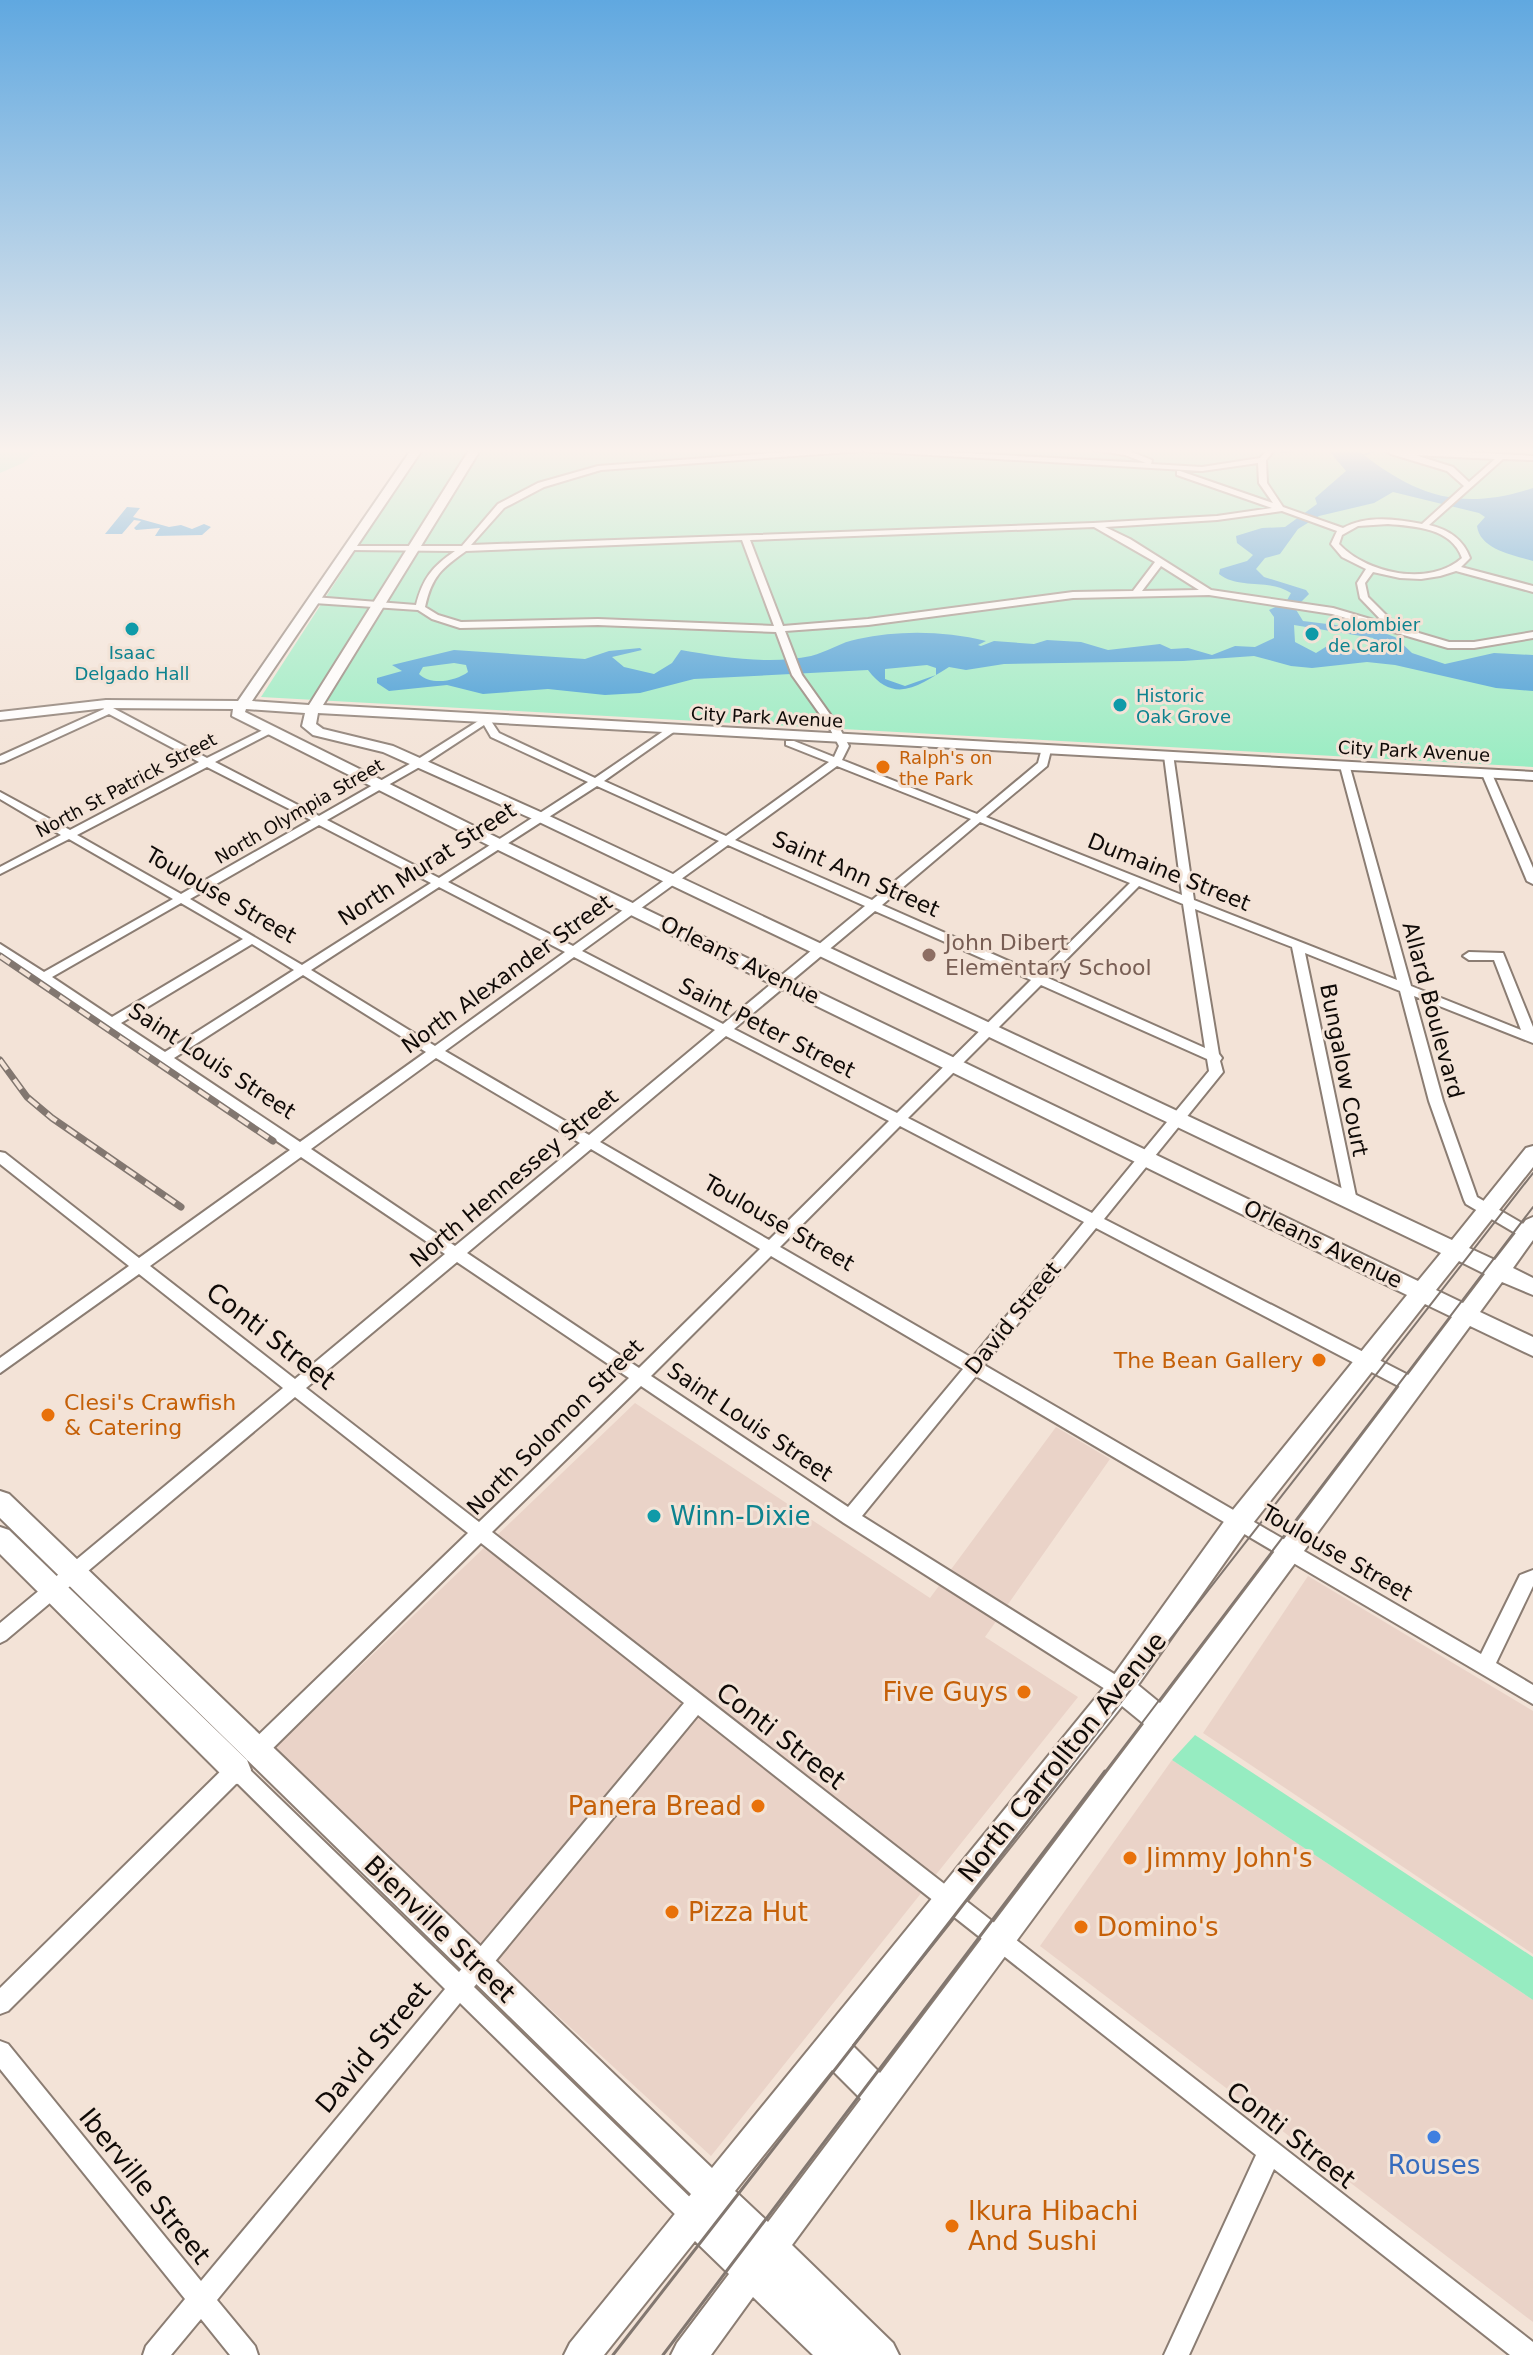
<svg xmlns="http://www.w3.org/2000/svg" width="1533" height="2355" font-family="'DejaVu Sans',sans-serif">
<rect width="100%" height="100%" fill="#f3e3d7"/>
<g fill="#ead3c8">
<path d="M635 1403 930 1598 1056 1427 1110 1459 985 1637 1078 1697 711 2156 270 1753Z"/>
<path d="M1308 1576 1533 1711V1954L1203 1733Z"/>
<path d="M1172 1760 1533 2000V2322L1040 1946Z"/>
</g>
<g fill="#96ecc1">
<path d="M423 447H1533V767L261 697Z"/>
<path d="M40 448 23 463 0 473V449Z"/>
<path d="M1195 1735 1533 1957V2000L1172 1760Z"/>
</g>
<g fill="#3596d4" fill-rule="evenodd">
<path d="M1316 447H1354C1414 496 1459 512 1533 488V561C1514 555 1480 550 1477 526L1485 517 1479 513 1393 492 1374 503 1319 516 1298 529 1280 554 1265 558 1256 569 1264 577 1306 590 1309 594 1295 608 1303 621 1376 630 1395 637 1412 653 1445 664 1494 653 1533 655V691L1496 688 1395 665 1367 662 1312 668 1291 666 1254 656 1183 661 1004 664 966 670 949 667C921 684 895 706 868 670L694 679 640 693 605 695 548 689 483 694 447 685 389 691 377 683V678L402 671 392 665 454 650 585 659 609 651 640 648 642 650 612 657 624 667 654 674 672 663 681 650C721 657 770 665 811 656 827 652 841 642 858 639 900 630 944 631 986 641L978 645 981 646 994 641 1034 644 1047 640 1081 642 1108 650 1160 644 1171 649 1188 648 1212 655 1235 646 1255 647 1274 638V617L1269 610 1286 602 1291 593C1268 578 1239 590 1219 574L1220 569 1247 561 1253 555 1237 543 1236 536 1262 528 1285 527 1317 504 1315 498 1346 471 1330 452ZM1294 625 1373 638 1380 646C1362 659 1351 646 1332 643L1316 653 1295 642ZM454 663 466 665 468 672C456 681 431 686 419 674L423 667ZM927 665 936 668V675L905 686 885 679V669Z"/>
<path d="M127 507 140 508 133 517 169 527 181 525 192 529 204 524 211 527 202 535 155 536 160 528 136 530 134 528 141 521 134 520 122 534H105Z"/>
</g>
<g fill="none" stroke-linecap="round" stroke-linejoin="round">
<g stroke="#3596d4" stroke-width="2">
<path d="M1281 452 1322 449"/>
<path d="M1363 455 1378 450"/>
</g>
<defs>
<g id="street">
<path d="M854 447 1146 463 1125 455 1075 447 1120 450 1119 447H1126L1129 451 1152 460 1151 464 1202 467 1260 458 1270 447H1277L1266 460 1267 483 1283 507 1343 528C1366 515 1397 519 1422 524L1464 486 1447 471 1391 454 1380 447 1533 456V460L1503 459 1429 525C1449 530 1463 539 1470 558L1461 567 1533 586V592L1456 571 1440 576 1421 579 1400 578 1373 572 1365 583 1368 597 1394 623 1395 626 1449 642H1474L1533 632V638L1474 648H1448L1332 614 1209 595 1073 598 868 625 785 631 802 675 839 727 849 746 842 760 977 814 1038 763 1042 748H1050L1051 750 1047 766 986 817 1182 895 1164 756 1173 754 1194 900 1397 980 1340 766 1341 764H1349L1411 986 1521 1030 1494 960H1469L1463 956 1469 952 1503 953 1533 1027V1043L1414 996 1443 1101 1477 1197 1532 1229V1237H1522L1466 1204 1464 1200 1429 1101 1400 991 1305 953 1357 1201 1355 1205H1345L1292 947 1195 909 1219 1054 1222 1058 1220 1061 1223 1072 1104 1219 1418 1380 1420 1385 1418 1390 1412 1392 1406 1390 1096 1228 984 1365 1481 1654 1520 1575 1533 1570V1586L1496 1663 1533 1685V1704L976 1376 862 1516 1127 1682 1129 1688 1127 1694 1120 1697 1113 1694 844 1523 641 1386 492 1532 1533 2342V2355H1510L1274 2169 1189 2355H1164L1256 2155 698 1715 474 1987 701 2208 705 2216 701 2224 693 2228 685 2224 460 2003 217 2300 255 2346 258 2355H230L201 2319 171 2355H143L146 2346 185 2299 0 2069V2041L8 2044 201 2281 445 1989 237 1783 8 2011 0 2014V1988L232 1760 239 1757 246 1760 248 1768 459 1972 684 1703 481 1543 261 1760 254 1763 247 1760 244 1753 247 1746 468 1533 295 1397 6 1640 0 1643V1623L283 1388 139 1274 0 1373V1358L129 1266 0 1164V1152L5 1153 139 1258 290 1150 0 953V944L44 972 173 899 69 839 0 874V867L61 835 0 799V792L70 830 199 762 109 714 4 762 0 763V756L104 709 101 704 106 701 109 702 113 708 207 758 269 727 273 728V732L215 762 319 816 415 761 483 718H489L499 733 595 778 671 726 676 729 675 731 604 781 726 836 829 762 786 745V741H794L834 757 839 746 829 727 792 675 776 632 598 625 460 628 432 619 418 610 314 603 310 600 314 597 416 605C423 578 432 567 455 551L350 550 346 548 347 546H462L498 504 538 483 598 466ZM863 451 1202 471 1258 463 1259 483 1273 503 1180 471H1177V475L1272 508 1217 516 1093 523 471 545 504 508 544 487 601 470ZM1415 455 1495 459 1469 482 1453 467ZM1282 511 1337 531 1331 544 1342 557 1366 569 1357 583 1360 598 1384 623 1333 608 1211 590 1130 539 1105 527 1217 520ZM1388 524C1414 526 1452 528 1462 558 1430 587 1367 574 1339 544L1342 535 1358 526ZM1094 527 1155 562 1133 591 1073 592 868 619 783 626 750 540ZM742 540 774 626 598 619 461 622 438 615 425 607C432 576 441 569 466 551ZM1161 566 1199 590 1142 591ZM484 725 491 737 588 782 439 878 327 820 423 765ZM837 766 971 819 872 900 735 840ZM207 767 311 820 181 894 77 835ZM597 786 719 841 573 946 448 882ZM980 822 1130 883 1038 974 882 905ZM319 825 431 883 302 965 190 899ZM728 845 865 906 723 1024 582 951ZM1139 886 1183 904 1205 1048 1048 978ZM439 887 565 952 435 1046 311 970ZM181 903 243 939 112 1017 52 977ZM875 911 1031 980 897 1113 734 1029ZM252 944 294 970 165 1052 121 1023ZM574 957 715 1030 589 1135 445 1051ZM303 975 426 1052 300 1142 174 1058ZM1041 985 1207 1059 1209 1071 1092 1213 908 1118ZM726 1036 889 1121 769 1240 600 1142ZM436 1058 580 1143 455 1246 311 1149ZM900 1126 1084 1222 972 1358 780 1247ZM591 1149 760 1249 639 1368 467 1253ZM301 1157 445 1254 295 1379 150 1266ZM771 1256 963 1369 848 1507 651 1376ZM457 1262 629 1378 479 1522 306 1388Z"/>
<path d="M1487 771 1492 774 1533 868V884L1527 881 1482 774Z"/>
</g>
<g id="secondary">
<path d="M413 447H424L252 701 309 705 471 447H482L323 705 1533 772V780L318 713 316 724 323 729 393 746 545 814 1452 1240 1526 1148 1533 1146V1167L1469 1248 1495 1260 1526 1220 1533 1217V1240L1513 1268 1533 1278V1295L1502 1282 1480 1312 1533 1337V1356L1470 1326 792 2245 893 2343 899 2355H813L753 2297 711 2355H671L677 2343 729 2274 695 2241 604 2355H564L570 2343 691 2194 0 1518V1491L9 1494 712 2168 1111 1679 1228 1516 1407 1295 492 847 232 716 233 709 106 708 0 720V712L106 700 238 701ZM246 709 305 713 302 726 313 735 383 752 535 820 1441 1253 1418 1281 504 841 245 712ZM1459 1261 1485 1274 1463 1303 1436 1290ZM1425 1304 1452 1317 1160 1703 1138 1685 1246 1532ZM1122 1706 1144 1724 880 2073 852 2045ZM832 2070 861 2099 768 2222 735 2191Z"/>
<path d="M0 1527 9 1530 247 1760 251 1770 247 1780 237 1784 227 1780 0 1554Z"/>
</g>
</defs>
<use href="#street" stroke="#8b7d73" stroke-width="4"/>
<use href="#secondary" stroke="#8b7d73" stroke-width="4"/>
<use href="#street" fill="#fff" fill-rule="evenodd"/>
<use href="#secondary" fill="#fff" fill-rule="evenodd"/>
<g stroke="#827770" stroke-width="2">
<path d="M1066 1773 1533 1173"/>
<path d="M1104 1773 1533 1207"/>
</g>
<g stroke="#827770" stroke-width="3">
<path d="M613 2355 1067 1771"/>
<path d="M663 2355 1105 1771"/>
</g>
<defs>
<g id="rail">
<path d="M0 956 273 1141"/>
<path d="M0 1060 27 1097 52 1118 181 1207"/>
</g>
</defs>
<use href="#rail" stroke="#827770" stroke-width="7"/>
<use href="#rail" stroke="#f3e3d7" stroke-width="4" stroke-dasharray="12" stroke-linecap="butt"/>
</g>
<linearGradient id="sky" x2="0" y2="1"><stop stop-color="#60a8e0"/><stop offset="0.58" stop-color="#faf2ed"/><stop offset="1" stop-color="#faf2ed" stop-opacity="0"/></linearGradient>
<rect width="1533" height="777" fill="url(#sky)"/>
<g fill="#0f9aa8" stroke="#f3e3d7" stroke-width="3">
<circle cx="132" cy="629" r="8"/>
<circle cx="1312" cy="634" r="8"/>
<circle cx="1120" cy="705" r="8"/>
<circle cx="654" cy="1516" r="8"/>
</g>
<g fill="#e8710a" stroke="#f3e3d7" stroke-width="3">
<circle cx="883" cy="767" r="8"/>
<circle cx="1319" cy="1360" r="8"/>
<circle cx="48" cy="1415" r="8"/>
<circle cx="1024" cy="1692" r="8"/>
<circle cx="758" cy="1806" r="8"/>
<circle cx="1130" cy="1858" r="8"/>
<circle cx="672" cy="1912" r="8"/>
<circle cx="1081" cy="1927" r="8"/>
<circle cx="952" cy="2226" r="8"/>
</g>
<circle fill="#8d6e63" stroke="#f3e3d7" stroke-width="3" cx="929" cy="955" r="8"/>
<circle fill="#3f7fe0" stroke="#f3e3d7" stroke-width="3" cx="1434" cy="2137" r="8"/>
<g text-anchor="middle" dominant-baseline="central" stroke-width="6" stroke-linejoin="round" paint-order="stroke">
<g font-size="18" fill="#0d838f" stroke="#f3e3d7" text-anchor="start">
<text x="1328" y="624">Colombier<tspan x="1328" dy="21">de Carol</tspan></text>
<text x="132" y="652" text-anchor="middle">Isaac<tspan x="132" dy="21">Delgado Hall</tspan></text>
<text x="1136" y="695">Historic<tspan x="1136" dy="21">Oak Grove</tspan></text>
</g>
<g font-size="18" fill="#0f0a07" stroke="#f3e3d7">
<text transform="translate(767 717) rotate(3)">City Park Avenue</text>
<text transform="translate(1414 751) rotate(3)">City Park Avenue</text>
<text transform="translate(126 785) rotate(-28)">North St Patrick Street</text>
<text transform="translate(299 811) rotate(-30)">North Olympia Street</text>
</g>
<g font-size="18" fill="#c56008" stroke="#f3e3d7" text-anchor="start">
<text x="899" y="757">Ralph's on<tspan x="899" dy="21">the Park</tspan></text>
</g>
<g font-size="22" fill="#0f0a07" stroke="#f3e3d7">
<text transform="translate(427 864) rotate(-33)">North Murat Street</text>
<text transform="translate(1169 872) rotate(22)">Dumaine Street</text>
<text transform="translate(856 874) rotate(24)">Saint Ann Street</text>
<text transform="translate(221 895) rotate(30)">Toulouse Street</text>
<text transform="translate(740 960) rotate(26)">Orleans Avenue</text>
<text transform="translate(507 974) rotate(-36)">North Alexander Street</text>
<text transform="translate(1433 1010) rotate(75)">Allard Boulevard</text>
<text transform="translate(767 1028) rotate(27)">Saint Peter Street</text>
<text transform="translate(212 1061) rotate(33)">Saint Louis Street</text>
<text transform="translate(1344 1070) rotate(79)">Bungalow Court</text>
<text transform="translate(514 1178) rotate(-40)">North Hennessey Street</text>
<text transform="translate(779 1223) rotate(30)">Toulouse Street</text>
<text transform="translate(1323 1244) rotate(26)">Orleans Avenue</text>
<text transform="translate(1013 1318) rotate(-51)">David Street</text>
<text transform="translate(750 1422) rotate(34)">Saint Louis Street</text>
<text transform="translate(555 1427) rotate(-45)">North Solomon Street</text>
<text transform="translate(1337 1553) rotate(30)">Toulouse Street</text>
</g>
<g font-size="22" fill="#785e54" stroke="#f3e3d7" text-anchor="start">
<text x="945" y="942">John Dibert<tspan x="945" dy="25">Elementary School</tspan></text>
</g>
<g font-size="22" fill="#c56008" stroke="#f3e3d7" text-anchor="end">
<text x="1303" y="1360">The Bean Gallery</text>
<text x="64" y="1402" text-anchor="start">Clesi's Crawfish<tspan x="64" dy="25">&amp; Catering</tspan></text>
</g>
<g font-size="26" fill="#0f0a07" stroke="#f3e3d7">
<text transform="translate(271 1336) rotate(38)">Conti Street</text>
<text transform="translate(781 1736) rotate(38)">Conti Street</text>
<text transform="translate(1062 1757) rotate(-51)">North Carrollton Avenue</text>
<text transform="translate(440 1929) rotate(44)">Bienville Street</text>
<text transform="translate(373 2047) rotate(-50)">David Street</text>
<text transform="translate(1291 2135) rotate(38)">Conti Street</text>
<text transform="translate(145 2186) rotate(51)">Iberville Street</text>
</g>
<g font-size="26" fill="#0d838f" stroke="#f3e3d7" text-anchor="start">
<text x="670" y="1516">Winn-Dixie</text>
</g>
<g font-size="26" fill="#c56008" stroke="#f3e3d7" text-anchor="start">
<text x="1008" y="1692" text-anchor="end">Five Guys</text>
<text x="742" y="1806" text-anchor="end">Panera Bread</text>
<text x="1146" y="1858">Jimmy John's</text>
<text x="688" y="1912">Pizza Hut</text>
<text x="1097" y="1927">Domino's</text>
<text x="968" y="2211">Ikura Hibachi<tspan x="968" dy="30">And Sushi</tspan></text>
</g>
<g font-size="26" fill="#366cbe" stroke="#f3e3d7">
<text x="1434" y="2165">Rouses</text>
</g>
</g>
</svg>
